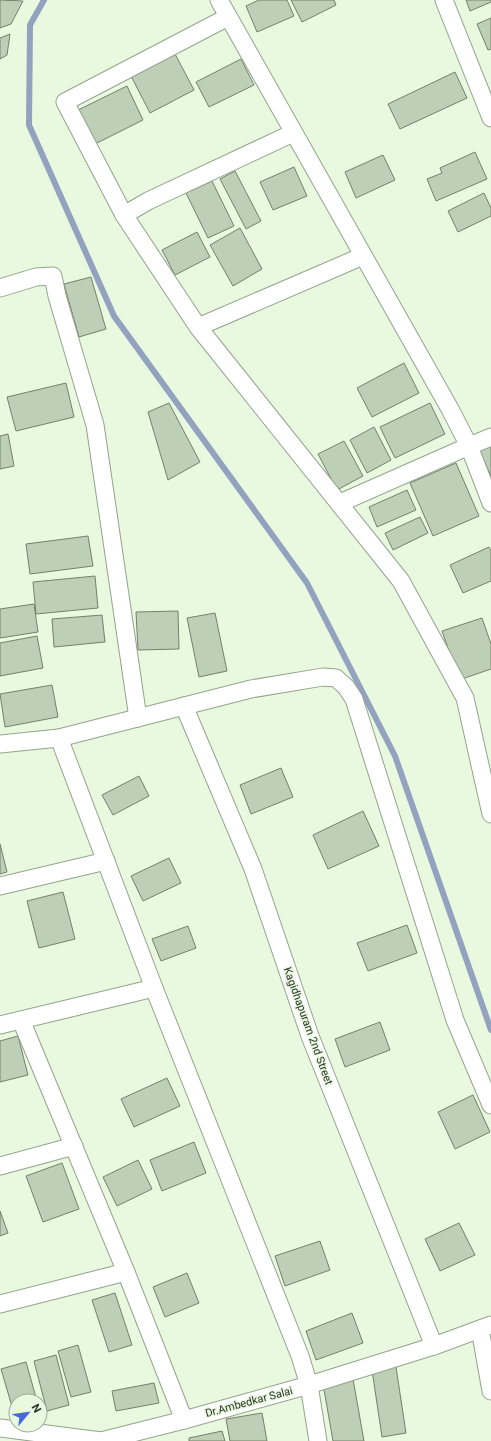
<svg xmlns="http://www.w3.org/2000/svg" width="491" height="1441" font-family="Roboto,sans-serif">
<rect width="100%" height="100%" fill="#e8f9e0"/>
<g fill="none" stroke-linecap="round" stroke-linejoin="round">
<path stroke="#92a2bf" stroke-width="6" d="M44 0 30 25 29 125 114 316 307 583 395 756 491 1030"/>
</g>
<g fill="#becfb7" stroke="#72816b">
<path d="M0 0 23 1 11 24 0 28Z"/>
<path d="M259 0H287L294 16 257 32 246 6Z"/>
<path d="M291 0H334L336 5 302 22Z"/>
<path d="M466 0H491V2L470 11Z"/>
<path d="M491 18V49L488 50 477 24Z"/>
<path d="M10 34 7 55 0 59V38Z"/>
<path d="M174 52 194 90 150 113 130 74Z"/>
<path d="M241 59 254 85 209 107 196 82Z"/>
<path d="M455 72 467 98 400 129 388 104Z"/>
<path d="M127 86 143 120 93 145 76 111Z"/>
<path d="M475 152 487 179 436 201 427 179 442 173 440 168Z"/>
<path d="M383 155 395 180 356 198 345 172Z"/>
<path d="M294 167 307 196 273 210 260 182Z"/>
<path d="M235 171 261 221 246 229 220 179Z"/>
<path d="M212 181 234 226 208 238 186 193Z"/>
<path d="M484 193 491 208V216L458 232 448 211Z"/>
<path d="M240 228 262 269 233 286 210 245Z"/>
<path d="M197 232 210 257 175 275 162 250Z"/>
<path d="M91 277 106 329 79 337 64 284Z"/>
<path d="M404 363 419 393 372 417 357 388Z"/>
<path d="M66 383 74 417 16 431 7 397Z"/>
<path d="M169 403 200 462 168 480 148 412Z"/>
<path d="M430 403 445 434 395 458 380 427Z"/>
<path d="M374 427 391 460 367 473 350 440Z"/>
<path d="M8 434 14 466 0 469V436Z"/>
<path d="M344 441 363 476 337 490 318 454Z"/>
<path d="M491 445V476L479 450Z"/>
<path d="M456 463 479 516 433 536 410 483Z"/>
<path d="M407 490 416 510 377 527 369 507Z"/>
<path d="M420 517 428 533 393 550 385 533Z"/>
<path d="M88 536 93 566 30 574 26 544Z"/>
<path d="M489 547 491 551V581L463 593 450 565Z"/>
<path d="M95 576 98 608 36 614 33 582Z"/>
<path d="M34 604 38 632 0 638V609Z"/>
<path d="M178 611 179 649 138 650 136 612Z"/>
<path d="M215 613 227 671 199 677 187 618Z"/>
<path d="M102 615 105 642 54 647 52 619Z"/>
<path d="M482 618 491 644V669L459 680 442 631Z"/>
<path d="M37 636 43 668 0 676V643Z"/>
<path d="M52 685 58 717 5 727 0 694Z"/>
<path d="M281 768 293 797 251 814 240 785Z"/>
<path d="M139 776 149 796 113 815 102 795Z"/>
<path d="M363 811 379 846 328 869 313 835Z"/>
<path d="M0 844 7 872 0 874Z"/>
<path d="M169 858 181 883 143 901 131 876Z"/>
<path d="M63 892 75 939 39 948 27 901Z"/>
<path d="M407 925 417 953 368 971 357 943Z"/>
<path d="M188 926 196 948 161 961 152 939Z"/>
<path d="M380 1022 390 1050 345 1067 335 1039Z"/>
<path d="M18 1036 28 1075 0 1082V1041Z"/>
<path d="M167 1078 180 1106 134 1127 121 1099Z"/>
<path d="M473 1095 490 1132 455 1149 438 1112Z"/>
<path d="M194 1142 206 1173 162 1191 150 1160Z"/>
<path d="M138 1160 152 1189 117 1206 103 1177Z"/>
<path d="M62 1163 79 1209 43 1222 26 1176Z"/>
<path d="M0 1211 8 1233 0 1236Z"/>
<path d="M459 1223 475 1255 440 1271 425 1239Z"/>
<path d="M320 1241 330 1270 285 1286 275 1256Z"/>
<path d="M187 1273 199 1303 165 1317 153 1287Z"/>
<path d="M115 1293 132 1345 109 1352 92 1300Z"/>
<path d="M352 1313 363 1343 316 1360 306 1331Z"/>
<path d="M78 1345 91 1392 71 1397 58 1351Z"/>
<path d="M56 1355 69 1405 47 1411 34 1361Z"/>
<path d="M26 1362 37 1401H16V1420L1 1369Z"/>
<path d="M396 1367 406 1433 382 1437 372 1370Z"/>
<path d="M353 1379 364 1441H333L323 1384Z"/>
<path d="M154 1383 159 1403 116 1411 112 1391Z"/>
<path d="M262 1413 267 1441H230L226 1419Z"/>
<path d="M222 1431 225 1441H189V1438Z"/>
</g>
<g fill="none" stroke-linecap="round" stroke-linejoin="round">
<defs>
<g id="minor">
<path d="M219 0 450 409 469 446 491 503"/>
<path d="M444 0 491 118"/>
<path d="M228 17 65 102 124 215 198 327 401 581 465 698 491 814"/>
<path d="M124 215 148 201 293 133"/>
<path d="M0 288 36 277 53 276 57 296 95 425 138 718"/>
<path d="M198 327 363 256"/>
<path d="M340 503 469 446 491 437"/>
<path d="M184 706 253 869 310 1036 434 1346"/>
<path d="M59 738 154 988 300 1356 309 1385 318 1441"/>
<path d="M0 744 59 738 251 689 323 677 336 678 346 687 354 699 455 1020 491 1105"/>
<path d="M0 886 106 861"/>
<path d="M21 1020 126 1272 184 1420"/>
<path d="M0 1025 154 988"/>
<path d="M0 1166 74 1146"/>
<path d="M0 1304 126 1272"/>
<path d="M480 1329 491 1391"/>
<path d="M0 1428 101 1441 184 1420 309 1385 434 1346 491 1325"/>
</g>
</defs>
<use href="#minor" stroke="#94a38d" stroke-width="19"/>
<use href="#minor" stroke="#fff" stroke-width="17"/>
</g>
<g text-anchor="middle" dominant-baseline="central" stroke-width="3" stroke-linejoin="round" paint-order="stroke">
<g font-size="11" fill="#2e352b" stroke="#e8f9e0">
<text transform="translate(308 1026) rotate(70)">Kagidhapuram 2nd Street</text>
<text transform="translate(249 1402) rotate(-15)">Dr.Ambedkar Salai</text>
</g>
</g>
<g transform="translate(28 1413) rotate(61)"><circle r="19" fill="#e8f9e0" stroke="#9eab98"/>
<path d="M0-3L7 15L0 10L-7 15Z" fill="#4769dc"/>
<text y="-6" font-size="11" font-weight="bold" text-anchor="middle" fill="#2e352b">N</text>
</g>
</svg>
